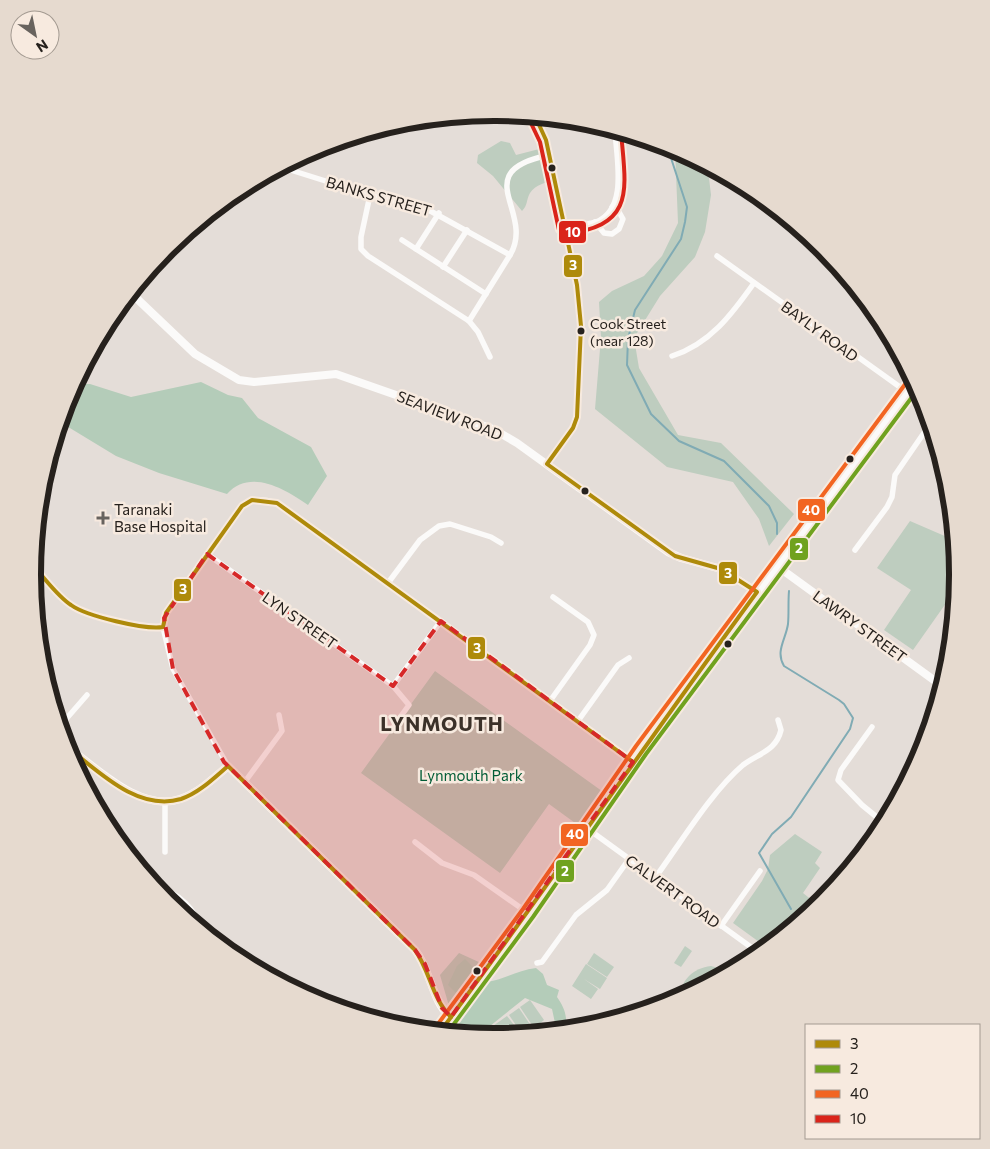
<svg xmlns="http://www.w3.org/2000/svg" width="990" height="1149" font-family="Commissioner,sans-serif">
<rect width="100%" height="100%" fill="#e4ddd8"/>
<g fill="#becdbf">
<path d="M501 141 510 143 516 155 547 147 555 179C547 182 535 185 530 193 526 200 528 205 522 211L493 176 477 163 478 155Z"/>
<path d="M675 149 701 163 709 178 711 195 705 232 695 257 660 296 634 338 639 368 678 435 721 443 794 514 769 546 759 519 733 482 667 467 595 409 601 337 599 302 612 291 644 276 662 256 678 223Z"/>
<path d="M910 521 947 537 953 531 957 575 956 589 913 650 884 630 911 590 877 568Z"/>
<path d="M435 671 606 794 582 828 549 804 500 873 361 773Z"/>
<path d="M795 834 822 852 815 863 820 868 803 893 818 905 766 947 733 923 762 881 768 869 770 855Z"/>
<path d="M685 946 692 951 681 967 674 963Z"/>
<path d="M459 953 481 963 449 1006 440 975Z"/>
<path d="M594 953 614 967 607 977 587 964Z"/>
<path d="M586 964 607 978 600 989 584 979 598 989 591 999 572 986Z"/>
<path d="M711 966 729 971 679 998C681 980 693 968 711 966Z"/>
<path d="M530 1000 544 1020 534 1028 520 1007Z"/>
<path d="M519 1008 533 1029 522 1034 509 1015Z"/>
<path d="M507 1016 521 1034 490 1037 486 1031Z"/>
</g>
<g fill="#b4ccb9">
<path d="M201 382 228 395 242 398 258 418 311 447 327 476 308 505C285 489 250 468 227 494L159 473 116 456 60 422 68 397 75 384H90L131 397Z"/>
<path d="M465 959 474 968C472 979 465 987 456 993L448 985 457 966Z"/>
<path d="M536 968 543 974 547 985 559 990 557 997C564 1007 569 1018 564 1030L561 1031 555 1023 552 1009 525 998 485 1030 488 1036 451 1033 487 982C505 979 518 970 536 968Z"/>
</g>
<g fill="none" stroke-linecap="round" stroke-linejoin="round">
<g stroke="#80abb4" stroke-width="2">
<path d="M672 147 671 158 687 207 685 222 681 239 635 310 628 339 627 365 651 414 679 441 724 461 769 506 777 523V534"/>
<path d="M789 591C788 602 789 613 788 624 786 639 775 651 784 666L839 700 844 704 853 718 850 729 791 817 772 834 759 853 791 909"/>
</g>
<g stroke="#fbfaf9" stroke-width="5.5">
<path d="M535 116 546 140 577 285 581 326 577 417 573 428 547 464"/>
<path d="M281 167 370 195 425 208 510 255 469 321"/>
<path d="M370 195 361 237V249L368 256 469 321 478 332 490 357"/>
<path d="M595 222 604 233 612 234 619 229 623 219 619 212 612 207"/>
<path d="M565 228C575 226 586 225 596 222 629 209 616 157 615 130"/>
<path d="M402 240 486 294"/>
<path d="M416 249 439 213"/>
<path d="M510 255C536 212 466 172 549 155"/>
<path d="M717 256 925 405"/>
<path d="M443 267 467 230"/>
<path d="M672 356C710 344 732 314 754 283"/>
<path d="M855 550 887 507 892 497 895 475 930 424"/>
<path d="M207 554 393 686 409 705 391 730"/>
<path d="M388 583 420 540 439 526 450 524 491 537 501 543"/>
<path d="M393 686 441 621"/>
<path d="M550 701 590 645 594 635 588 622 553 597"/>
<path d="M578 721 618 665 629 658"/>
<path d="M60 726 87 695"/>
<path d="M872 727 841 770 838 780 862 805 884 823"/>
<path d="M228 766 173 669 163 627 166 613 242 506C252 497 270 499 281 506L633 762"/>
<path d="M244 783 282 731 279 715"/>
<path d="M165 803V852"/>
<path d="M588 829 759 953"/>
<path d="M415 842 442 863 474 875 528 913"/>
<path d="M655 878C680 844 711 792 743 765 759 753 776 751 781 730L778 720"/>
<path d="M158 889C180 892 195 910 202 930"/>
<path d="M721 926 760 871"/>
<path d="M537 963 542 962 576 915 607 890 629 859"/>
</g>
<g stroke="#fbfaf9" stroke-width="8">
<path d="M131 293 195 354 239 380 254 382 336 374 493 429 517 443 668 552 681 558 721 569 757 592"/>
<path d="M777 566 942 686"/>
<path d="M66 746C96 767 140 813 180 799 198 793 213 779 228 766L415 950C431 969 432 1004 451 1017"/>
</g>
<path stroke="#fbfaf9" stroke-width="9" d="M440 1032 528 913 641 750 914 383"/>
<defs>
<g id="bus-1">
<path d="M33 566C45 578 57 596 71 605 86 616 145 630 163 627L166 613 242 506 252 500 277 503 633 762"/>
<path d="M66 746C97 770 137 812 181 799 199 793 214 778 228 766L415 950C430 971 432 999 451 1017"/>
<path d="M440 1032C548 886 650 738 757 592L721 569 675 556 547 464 573 428 577 417 581 326 577 285 546 140 535 116"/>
</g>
<path id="bus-2" d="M448 1032 533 917 646 754 918 389"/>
<path id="bus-3" d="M435 1028 523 909 636 746 909 379"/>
<path id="bus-4" d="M529 119 540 142 559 230 564 234C636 226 626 190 621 132"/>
</defs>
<use href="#bus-1" stroke="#f7eadf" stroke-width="8"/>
<use href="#bus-2" stroke="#f7eadf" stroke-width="8"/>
<use href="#bus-3" stroke="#f7eadf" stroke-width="8"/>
<use href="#bus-4" stroke="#f7eadf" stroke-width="8"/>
<use href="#bus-1" stroke="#ae8a0a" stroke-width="4"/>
<use href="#bus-2" stroke="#70a21f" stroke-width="4"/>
<use href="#bus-3" stroke="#f26522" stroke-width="4"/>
<use href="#bus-4" stroke="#da241a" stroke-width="4"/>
</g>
<path fill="#d62828" fill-opacity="0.2" stroke="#d62828" stroke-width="4" stroke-dasharray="10 6" stroke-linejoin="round" d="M207 554 393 686 441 621 633 762 451 1017 442 1008 425 964 415 950 224 762 173 669 164 618Z"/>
<g fill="#26211d" stroke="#f7eadf" stroke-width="2">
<circle cx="552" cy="168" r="4.5"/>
<circle cx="581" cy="331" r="4.5"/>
<circle cx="850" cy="459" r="4.5"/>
<circle cx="585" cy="491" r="4.5"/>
<circle cx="728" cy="644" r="4.5"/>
<circle cx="477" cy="971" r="4.5"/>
</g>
<path fill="#68635e" stroke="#f7eadf" stroke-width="2" d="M100.5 510.5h5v5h5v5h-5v5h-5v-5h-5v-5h5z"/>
<g text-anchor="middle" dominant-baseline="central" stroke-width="5" stroke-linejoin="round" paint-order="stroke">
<g font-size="14" fill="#26211d" stroke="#f7eadf" text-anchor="start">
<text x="590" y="323">Cook Street<tspan x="590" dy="17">(near 128)</tspan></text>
</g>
<g font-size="15" fill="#26211d" stroke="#f7eadf">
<text transform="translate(379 196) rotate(16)">BANKS STREET</text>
<text transform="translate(820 331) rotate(36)">BAYLY ROAD</text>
<text transform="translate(450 415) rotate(21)">SEAVIEW ROAD</text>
<text transform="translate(300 620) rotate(35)">LYN STREET</text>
<text transform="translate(860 626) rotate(36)">LAWRY STREET</text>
<text transform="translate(673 891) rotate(36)">CALVERT ROAD</text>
</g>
<g font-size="15" fill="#26211d" stroke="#f7eadf" text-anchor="start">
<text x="114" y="509">Taranaki<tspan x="114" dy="17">Base Hospital</tspan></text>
</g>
<g font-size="15" fill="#005c36" stroke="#f7eadf">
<text x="471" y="775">Lynmouth Park</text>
</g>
<g font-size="20" font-weight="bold" letter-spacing="1" fill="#3b3129" stroke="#f7eadf">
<text x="442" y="723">LYNMOUTH</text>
</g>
</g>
<path d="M0 0H990V1149H0ZM494 121H496A453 453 0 0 1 949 574V575A453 453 0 0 1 496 1028H494A453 453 0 0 1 41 575V574A453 453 0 0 1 494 121Z" fill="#e6dacf" fill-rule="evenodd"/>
<path fill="none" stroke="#26211d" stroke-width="6" d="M494 121H496A453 453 0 0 1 949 574V575A453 453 0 0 1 496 1028H494A453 453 0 0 1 41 575V574A453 453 0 0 1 494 121Z"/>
<g stroke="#f7eadf" stroke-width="2">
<rect x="558" y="220" width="29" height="24" rx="5" fill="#da241a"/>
<rect x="563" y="254" width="20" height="24" rx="5" fill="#ae8a0a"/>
<rect x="797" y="498" width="29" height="24" rx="5" fill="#f26522"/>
<rect x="789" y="537" width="20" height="24" rx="5" fill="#70a21f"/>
<rect x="718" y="561" width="20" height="24" rx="5" fill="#ae8a0a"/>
<rect x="173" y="578" width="19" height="24" rx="5" fill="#ae8a0a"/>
<rect x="467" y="636" width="19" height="24" rx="5" fill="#ae8a0a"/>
<rect x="560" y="823" width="29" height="24" rx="5" fill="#f26522"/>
<rect x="555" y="859" width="20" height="24" rx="5" fill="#70a21f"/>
</g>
<g font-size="14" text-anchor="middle" font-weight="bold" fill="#fff">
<text x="573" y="237">10</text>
<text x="573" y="270">3</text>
<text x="811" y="515">40</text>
<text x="799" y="553">2</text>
<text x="728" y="578">3</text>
<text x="183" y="594">3</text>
<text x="477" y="653">3</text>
<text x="575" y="839">40</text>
<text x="565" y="876">2</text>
</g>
<rect x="805" y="1024" width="175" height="115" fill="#f7eadf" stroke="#a39a91"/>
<rect x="815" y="1040" width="25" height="8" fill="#ae8a0a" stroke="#a39a91"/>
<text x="850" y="1049" font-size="15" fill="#26211d">3</text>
<rect x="815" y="1065" width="25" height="8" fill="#70a21f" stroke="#a39a91"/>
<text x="850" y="1074" font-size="15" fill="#26211d">2</text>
<rect x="815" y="1090" width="25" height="8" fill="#f26522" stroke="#a39a91"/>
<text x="850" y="1099" font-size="15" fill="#26211d">40</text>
<rect x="815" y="1115" width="25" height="8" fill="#da241a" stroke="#a39a91"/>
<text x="850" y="1124" font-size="15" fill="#26211d">10</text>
<g transform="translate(35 35) rotate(147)"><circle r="24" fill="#f7eadf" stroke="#a39a91"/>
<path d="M0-4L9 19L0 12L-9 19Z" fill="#68635e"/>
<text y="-8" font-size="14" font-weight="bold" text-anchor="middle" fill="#26211d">N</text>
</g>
</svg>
